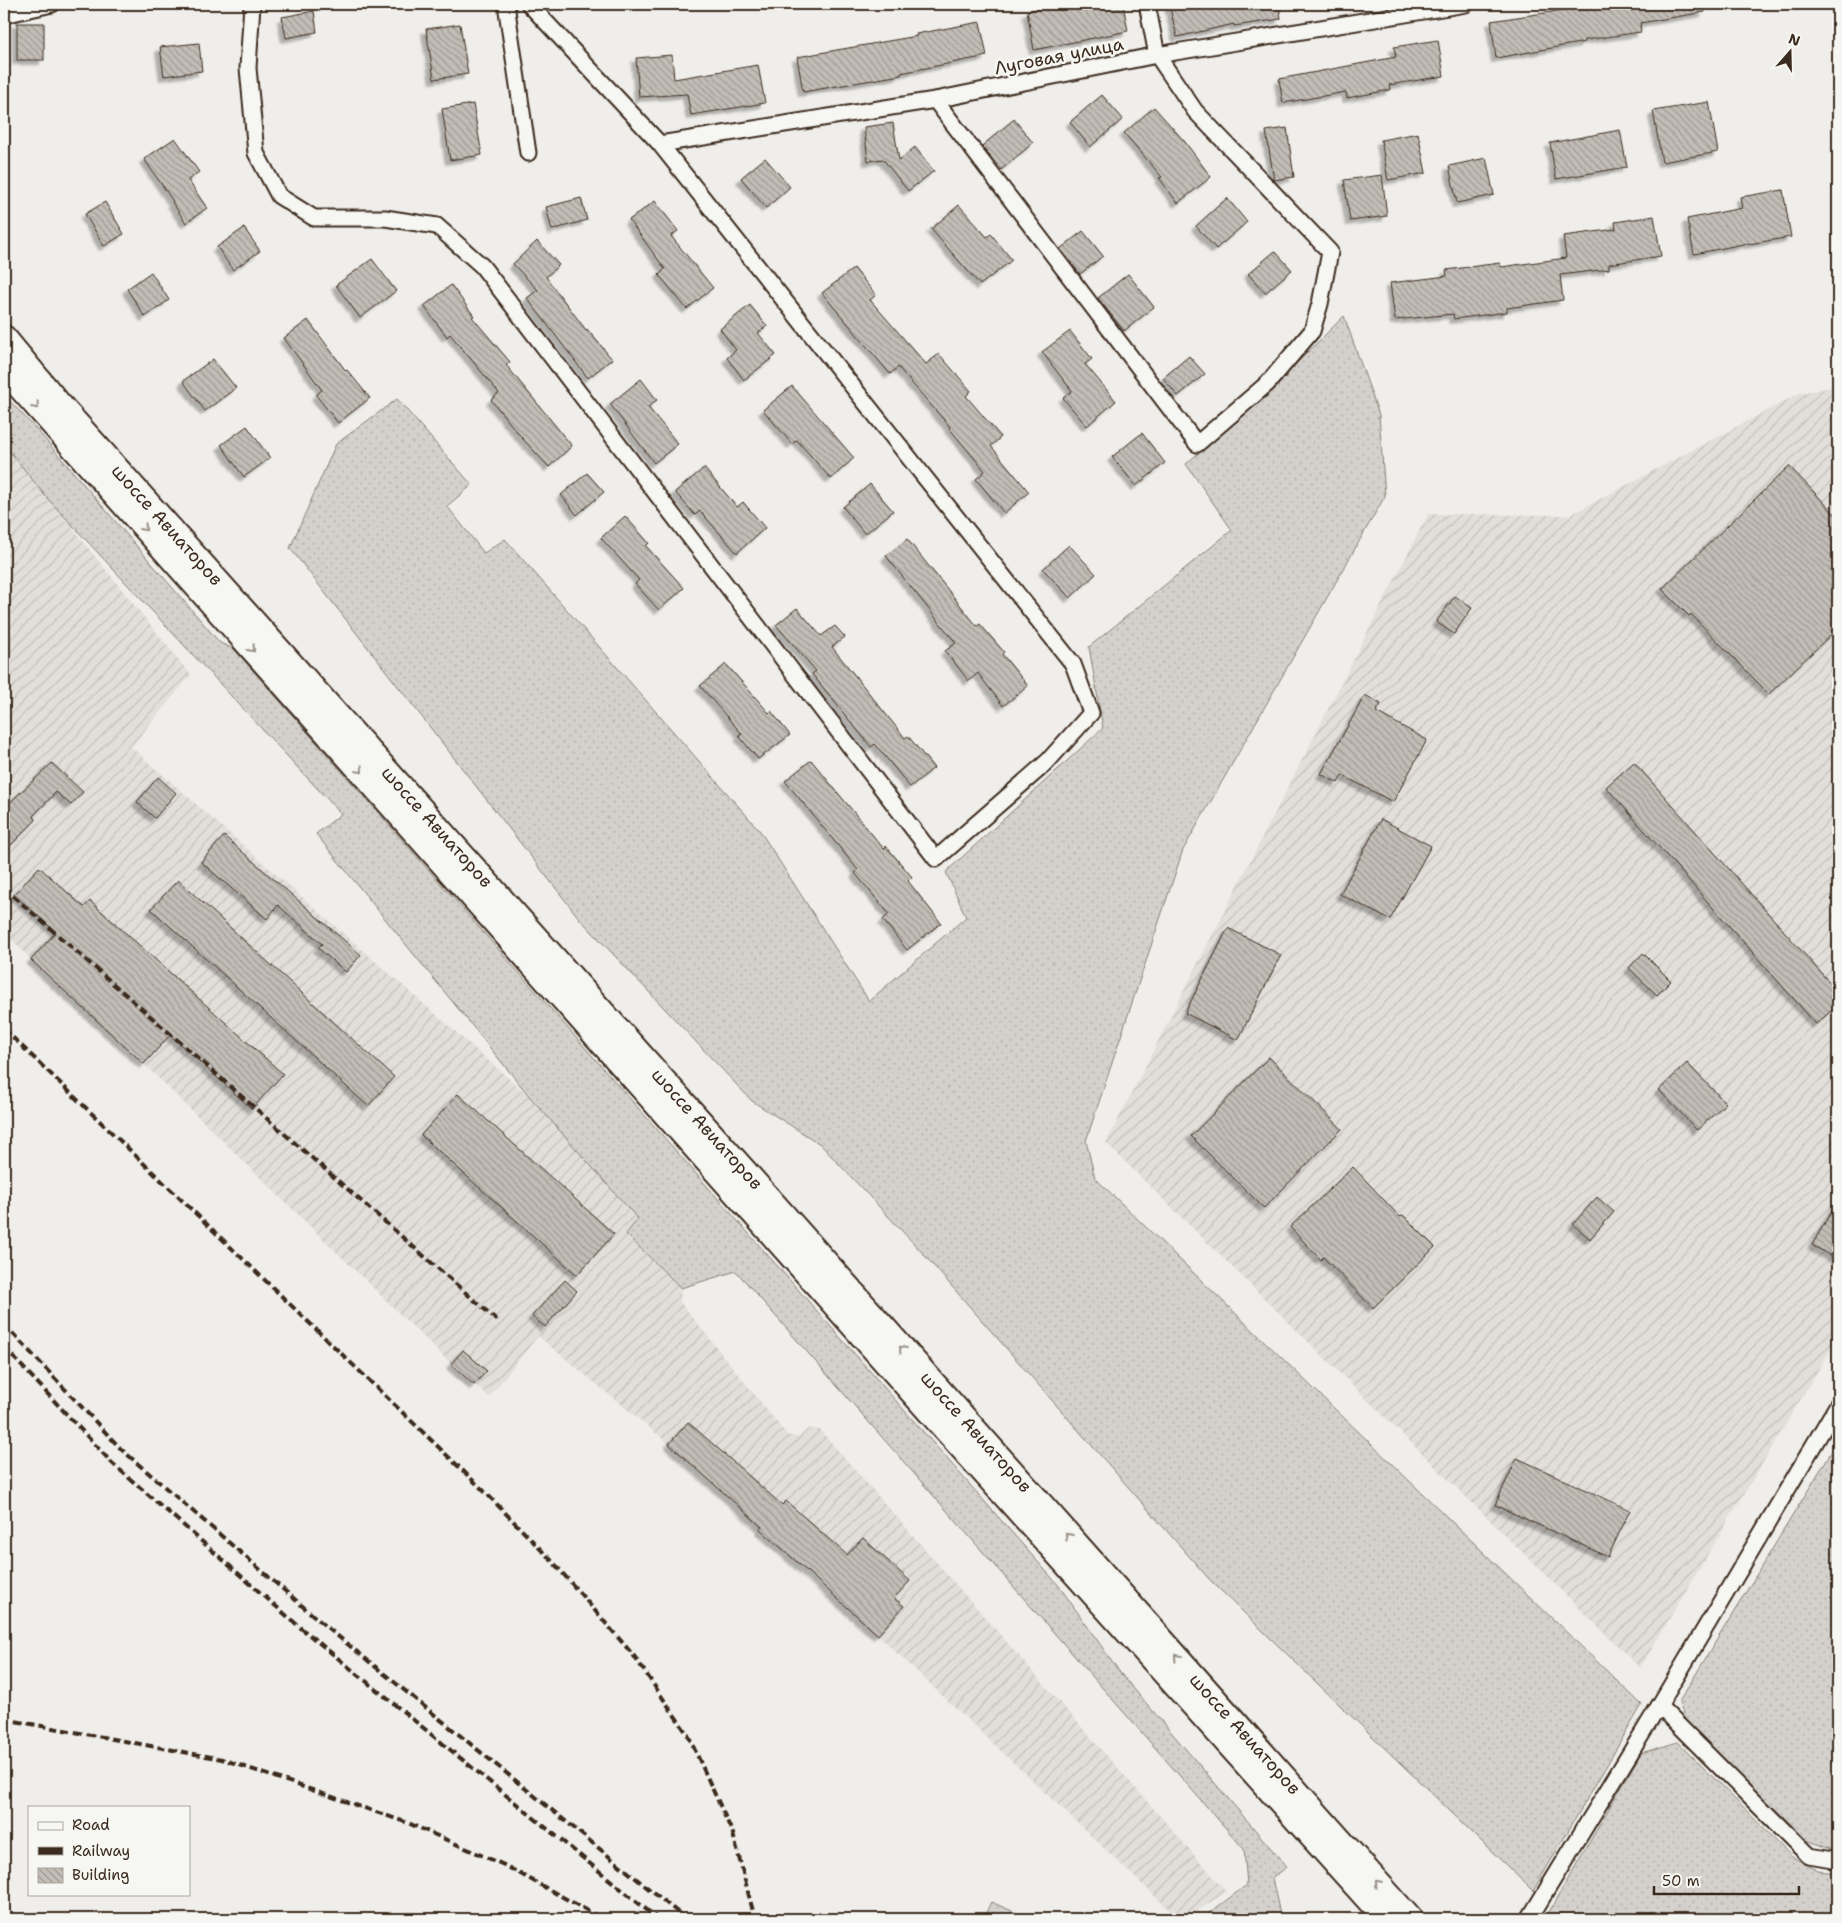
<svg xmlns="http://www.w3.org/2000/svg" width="1842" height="1923" font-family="'Shantell Sans',sans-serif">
<defs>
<pattern id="industrial-furrows" width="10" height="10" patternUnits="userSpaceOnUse" patternTransform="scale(1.25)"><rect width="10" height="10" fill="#e2dfdb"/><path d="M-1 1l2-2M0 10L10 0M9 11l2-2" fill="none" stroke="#c3c0bc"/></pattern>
<pattern id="grass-dots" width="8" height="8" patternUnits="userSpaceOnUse" patternTransform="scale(1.25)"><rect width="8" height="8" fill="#d4d1cc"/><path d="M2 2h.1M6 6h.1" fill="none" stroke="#b7b4af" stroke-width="1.8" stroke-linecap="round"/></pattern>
<pattern id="building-back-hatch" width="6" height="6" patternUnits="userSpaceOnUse" patternTransform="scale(1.25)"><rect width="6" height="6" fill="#c2bdb7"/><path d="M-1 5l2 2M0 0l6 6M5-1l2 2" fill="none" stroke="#9f9a94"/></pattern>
<filter id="shadow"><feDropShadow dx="-4.5" dy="4.5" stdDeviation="1" flood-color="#0004"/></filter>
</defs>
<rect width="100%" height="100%" fill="#efeeea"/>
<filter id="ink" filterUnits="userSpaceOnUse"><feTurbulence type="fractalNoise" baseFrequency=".02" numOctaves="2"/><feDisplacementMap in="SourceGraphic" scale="10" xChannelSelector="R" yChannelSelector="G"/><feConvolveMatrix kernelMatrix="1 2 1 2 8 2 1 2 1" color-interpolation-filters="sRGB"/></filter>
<g filter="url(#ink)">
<g fill="url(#industrial-furrows)">
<path d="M1838 386V1337L1640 1668 1106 1143 1428 514 1570 515 1800 393Z"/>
<path d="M4 444 191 675 131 747 530 1097 639 1219 626 1234 681 1288 680 1302 787 1435 799 1437 809 1428 820 1430 1226 1891 1187 1919H1179L878 1635 760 1529 743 1510 669 1444 538 1336 489 1397 451 1364 144 1064 31 960 4 931Z"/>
</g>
<g fill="url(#grass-dots)" stroke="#887e75">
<path d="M1344 316 1379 415 1385 496 1183 850 1086 1141 1095 1178 1642 1705 1533 1891 1210 1580 919 1249 820 1144 752 1101 579 918 290 548 336 444 397 399 472 485 447 506 484 553 505 539 760 831 869 1001 966 917 946 872 1103 728 1089 647 1232 530 1186 464 1272 388Z"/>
<path d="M4 395 36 429 220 643 234 649 1059 1586 1121 1674 1287 1867 1272 1878 1281 1919H1201L1247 1885 1244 1849 736 1271 681 1288 626 1234 638 1219 530 1097 316 834 341 814 47 498 4 444Z"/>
<path d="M1838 1441V1848L1835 1851 1807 1840 1686 1722 1679 1702Z"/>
<path d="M1678 1742 1792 1857 1819 1871 1838 1873V1919H1545L1641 1753Z"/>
<path d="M991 1902 1031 1919H983Z"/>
</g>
<g fill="url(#building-back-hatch)" stroke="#3b2a1e" filter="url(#shadow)">
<path d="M1064 4H1123L1128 31 1034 50 1027 11Z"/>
<path d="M1169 4H1279L1281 19 1234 26V24L1177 37Z"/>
<path d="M1603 4H1704L1705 12 1640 23 1641 32 1585 40V42L1496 58 1491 21Z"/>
<path d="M314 11 317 32 286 38 282 17Z"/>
<path d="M980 22 987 56 901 73V75L803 92 797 57 917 36 916 34Z"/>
<rect x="17" y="23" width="27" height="37"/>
<path d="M460 24 468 74 434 79 426 29Z"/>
<path d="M1438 40 1444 76 1389 85 1390 90 1347 98 1346 92 1283 103 1279 79 1396 57 1394 47Z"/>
<path d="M199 43 202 71 164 76 160 47Z"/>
<path d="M672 55 674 79 758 65 765 103 691 115 687 94 639 97 636 58Z"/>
<path d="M1102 95 1123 119 1090 147 1070 122Z"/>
<path d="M1709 102 1718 152 1662 162 1653 111Z"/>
<path d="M473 104 482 155 450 160 442 109Z"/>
<path d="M1154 107 1185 142 1211 177 1178 203 1159 178 1162 177 1124 133Z"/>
<path d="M1014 119 1033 143 1001 170 982 146Z"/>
<path d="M893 123 899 160 915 147 934 171 908 191 883 159 868 161 864 127Z"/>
<path d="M1287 128 1294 177 1274 180 1266 131Z"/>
<path d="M1620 130 1627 167 1556 179 1550 143Z"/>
<path d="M1418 133 1426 173 1388 180 1381 140Z"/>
<path d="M175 138 199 172 188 180 207 208 186 223 172 202 173 201 144 159Z"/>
<path d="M765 158 790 187 766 208 741 178Z"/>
<path d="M1486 158 1494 195 1457 203 1449 166Z"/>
<path d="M1382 175 1387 216 1350 221 1344 180Z"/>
<path d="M1783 190 1791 237 1749 244 1748 243 1694 254 1687 219 1742 208 1740 197Z"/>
<path d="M581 198 587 220 552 230 546 207Z"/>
<path d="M1227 198 1247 222 1216 249 1196 226Z"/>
<path d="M655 201 678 231 671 236 713 288 687 309 659 275 665 269 629 220Z"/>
<path d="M105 202 124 234 104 246 85 214Z"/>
<path d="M959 205 987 237 991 234 1012 260 980 285 931 229Z"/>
<path d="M1654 216 1661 256 1609 264V269L1560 275 1563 300 1507 308V312L1454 319 1453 314 1395 320 1390 283 1447 276 1446 270 1500 263 1501 267 1566 258 1563 236 1616 229 1615 222Z"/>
<path d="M244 228 260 251 233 270 217 247Z"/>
<path d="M1083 231 1103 256 1080 274 1060 249Z"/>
<path d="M537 241 559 265 546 277 586 330 587 329 612 359 588 378 527 298 538 290 513 264Z"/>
<path d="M1275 251 1292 270 1265 293 1248 274Z"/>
<path d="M372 259 396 291 360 318 336 285Z"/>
<path d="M854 268 876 295 870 300 926 364 939 354 971 391 966 396 1001 437 991 446 1029 492 1004 513 976 479 985 471 949 428 950 427 898 367 890 374 822 293Z"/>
<path d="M151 272 169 300 145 317 127 289Z"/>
<path d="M1128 274 1154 307 1124 331 1098 298Z"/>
<path d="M451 285 474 316 472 317 510 362 506 365 572 446 549 467 522 438 491 400 499 393 450 334 447 337 424 306Z"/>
<path d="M750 305 767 326 758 333 776 355 744 380 727 358 736 350 720 329Z"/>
<path d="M308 320 346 371 347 370 370 398 338 423 316 395 322 390 284 338Z"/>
<path d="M1070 331 1092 359 1085 364 1116 401 1087 426 1063 398 1072 391 1042 352Z"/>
<path d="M1189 356 1205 374 1178 396 1163 378Z"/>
<path d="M213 359 236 388 205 411 183 381Z"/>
<path d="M641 379 657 400 648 407 678 444 654 463 610 404Z"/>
<path d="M792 386 854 458 831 479 797 440 792 444 763 410Z"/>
<path d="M247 426 270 458 244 477 221 445Z"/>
<path d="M1142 433 1165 463 1136 486 1112 457Z"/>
<path d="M1789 466 1838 517V628L1769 694 1691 614 1689 616 1662 589Z"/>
<path d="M704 468 737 507 743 502 765 528 737 553 700 511 695 515 675 492Z"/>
<path d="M587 473 604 492 577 515 561 495Z"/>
<path d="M870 484 893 511 865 534 843 507Z"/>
<path d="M625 516 649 543 646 546 684 588 659 610 635 584 639 580 601 538Z"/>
<path d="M907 539 977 626 980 624 1004 652 1002 654 1028 686 1003 706 978 673 969 681 945 651 956 643 886 556Z"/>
<path d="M1069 545 1096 574 1070 598 1043 569Z"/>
<path d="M1455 596 1472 608 1454 634 1436 622Z"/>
<path d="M797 608 821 636 835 626 845 637 832 647 905 738 908 736 934 768 910 787 875 744 871 747 812 674 816 671 776 625Z"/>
<path d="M726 664 769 713 771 711 790 735 758 759 739 736 742 734 700 686Z"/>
<path d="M1365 695 1381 704 1376 712 1427 740 1393 802 1342 775 1338 783 1321 774Z"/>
<path d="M811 760 884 849 886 846 912 877 908 881 941 923 907 950 883 920 889 914 855 873 858 870 785 781Z"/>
<path d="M1634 762 1838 992V1005L1816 1024 1606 787Z"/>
<path d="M52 763 83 792 71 805 56 792 33 816 36 820 4 852V808Z"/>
<path d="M158 777 176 793 155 818 137 802Z"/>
<path d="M1381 819 1431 846 1390 920 1340 894Z"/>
<path d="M224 836 361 955 346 972 318 948 322 944 278 905 267 919 201 862Z"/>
<path d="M39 867 84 907 90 901 283 1074 252 1109 170 1035 144 1064 31 960 56 932 14 895Z"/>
<path d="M178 880 394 1077 368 1106 151 909Z"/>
<path d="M1228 928 1281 955 1238 1040 1185 1013Z"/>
<path d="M1643 953 1671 981 1657 995 1629 968Z"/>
<path d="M1269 1057 1342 1129 1264 1208 1191 1136Z"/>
<path d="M1687 1063 1726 1103 1697 1130 1659 1090Z"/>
<path d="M458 1094 614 1234 577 1275 421 1135Z"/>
<path d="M1353 1167 1400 1217 1403 1215 1435 1247 1373 1308 1323 1257 1321 1260 1290 1227Z"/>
<path d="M1597 1197 1614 1212 1590 1239 1573 1224Z"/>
<path d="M1838 1200V1260L1812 1245Z"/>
<path d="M565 1280 577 1291 545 1327 532 1316Z"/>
<path d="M463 1350 487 1371 474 1385 451 1364Z"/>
<path d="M688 1422 782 1505 786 1501 847 1555 863 1538 910 1581 894 1598 904 1606 878 1635 760 1529 762 1527 669 1444Z"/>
<path d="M1517 1458 1630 1510 1608 1557 1495 1505Z"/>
</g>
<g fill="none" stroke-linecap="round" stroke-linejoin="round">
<defs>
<g id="minor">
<path d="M252 4 248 68 256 153 279 196 314 218H385L437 226 482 266 936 859 1047 762 1091 713 1073 664 660 144 529 4"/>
<path d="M506 4 528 153"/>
<path d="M4 15 52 4"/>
<path d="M935 100 1197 444 1268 383 1312 331 1320 304 1330 252 1195 111 1157 55 1147 4"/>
<path d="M660 144 935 100 1157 55 1466 4"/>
<path d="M1659 1706 1809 1856 1838 1861"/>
<path d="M1529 1919 1659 1706 1838 1404"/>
</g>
<g id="primary">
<path d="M4 338 57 402 763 1192 1410 1919"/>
<path d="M4 369 946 1430 1386 1919"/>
</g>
</defs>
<use href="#minor" stroke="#3b2a1e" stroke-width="19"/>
<use href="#primary" stroke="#3b2a1e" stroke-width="28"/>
<use href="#minor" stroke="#f6f6f2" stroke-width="15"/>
<use href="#primary" stroke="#f6f6f2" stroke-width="24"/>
<g stroke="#3b2a1e" stroke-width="4" stroke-dasharray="8 4" stroke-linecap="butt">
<path d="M4 888 498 1321"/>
<path d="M4 1029 483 1490 553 1562 634 1656 688 1735 733 1834 755 1919"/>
<path d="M4 1324 122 1450 329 1629 686 1919"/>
<path d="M4 1347 112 1463 302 1629 658 1919"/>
<path d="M4 1719 222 1759 408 1823 504 1865 603 1919"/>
</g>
</g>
<defs><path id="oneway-chevron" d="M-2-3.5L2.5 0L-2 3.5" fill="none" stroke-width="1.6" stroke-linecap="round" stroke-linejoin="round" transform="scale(1.25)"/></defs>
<g stroke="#989088">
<use href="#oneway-chevron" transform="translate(36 406) rotate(48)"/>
<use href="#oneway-chevron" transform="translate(144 528) rotate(48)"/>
<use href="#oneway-chevron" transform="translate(252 649) rotate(48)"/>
<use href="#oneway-chevron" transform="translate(360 770) rotate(48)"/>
<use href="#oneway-chevron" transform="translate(902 1349) rotate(-132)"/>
<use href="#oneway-chevron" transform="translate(1068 1536) rotate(-132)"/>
<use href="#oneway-chevron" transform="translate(1177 1657) rotate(-132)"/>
<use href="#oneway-chevron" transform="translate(1378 1883) rotate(-132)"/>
</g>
</g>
<g text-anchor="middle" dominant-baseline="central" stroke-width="5" stroke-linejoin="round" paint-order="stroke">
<g font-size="18" fill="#3b2a1e" stroke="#f6f6f2">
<text transform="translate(1059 56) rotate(-11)">Луговая улица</text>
<text transform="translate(167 525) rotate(48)">шоссе Авиаторов</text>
<text transform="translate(437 827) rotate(48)">шоссе Авиаторов</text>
<text transform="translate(707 1129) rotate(48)">шоссе Авиаторов</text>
<text transform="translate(976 1432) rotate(48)">шоссе Авиаторов</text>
<text transform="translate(1245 1734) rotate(48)">шоссе Авиаторов</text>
</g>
</g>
<rect width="1842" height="1923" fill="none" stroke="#f6f6f2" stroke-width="20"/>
<rect x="10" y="10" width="1822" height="1903" fill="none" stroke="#3b2a1e" stroke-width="2" filter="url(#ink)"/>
<rect x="28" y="1806" width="162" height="90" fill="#f6f6f2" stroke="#aba49d"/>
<rect x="38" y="1822" width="25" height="8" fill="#f6f6f2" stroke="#aba49d"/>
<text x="72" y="1830" font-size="15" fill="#3b2a1e">Road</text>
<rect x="38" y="1847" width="25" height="8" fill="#3b2a1e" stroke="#aba49d"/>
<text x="72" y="1856" font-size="15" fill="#3b2a1e">Railway</text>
<rect x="38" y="1868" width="25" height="15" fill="url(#building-back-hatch)" stroke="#aba49d"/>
<text x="72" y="1880" font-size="15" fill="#3b2a1e">Building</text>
<g transform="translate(1790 52) rotate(20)" stroke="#f6f6f2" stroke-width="4" paint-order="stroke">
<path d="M0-4L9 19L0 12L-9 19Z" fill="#3b2a1e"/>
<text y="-8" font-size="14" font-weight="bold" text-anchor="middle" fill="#3b2a1e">N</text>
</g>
<path d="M1654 1886v8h145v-8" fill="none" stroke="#3b2a1e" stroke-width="2.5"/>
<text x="1662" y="1886" font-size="15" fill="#3b2a1e" stroke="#f6f6f2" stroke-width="4" paint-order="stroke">50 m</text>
</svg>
